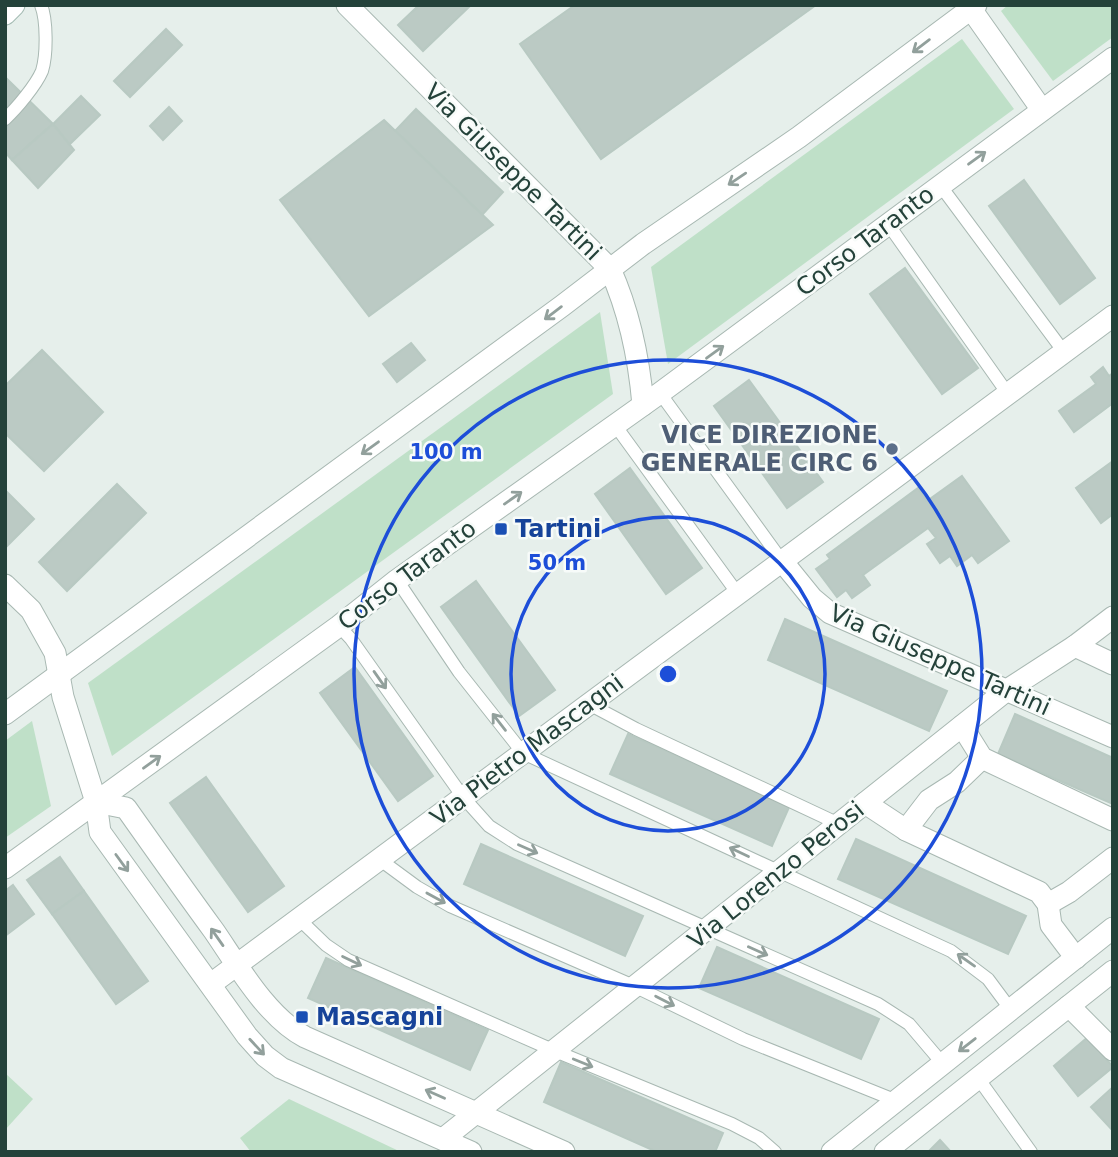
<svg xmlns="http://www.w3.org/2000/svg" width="1118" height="1157" font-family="'DejaVu Sans',sans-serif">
<rect width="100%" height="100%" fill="#e6efeb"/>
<g fill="#bfe0c8">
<path d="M1008 5H1113V37L1053 81 1001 11Z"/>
<path d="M962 39 1014 109 668 364 651 267Z"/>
<path d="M600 312 613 394 112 756 88 683Z"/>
<path d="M32 721 51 806 5 838V741Z"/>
<path d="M5 1073 33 1099 5 1130Z"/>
<path d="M289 1099 401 1152H251L240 1138Z"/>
</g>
<g fill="#bbcac4" stroke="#b8c9c2" stroke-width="2">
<path d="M419 5H471L423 51 398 25Z"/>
<path d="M575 5H816L601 159 520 44Z"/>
<path d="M166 29 182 45 130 97 114 81Z"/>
<path d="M5 77 53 124 12 160 5 152Z"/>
<path d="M81 96 100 115 69 145 53 124Z"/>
<path d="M169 107 182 121 163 140 150 126Z"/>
<path d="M416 109 503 192 482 215 395 131Z"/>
<path d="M384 120 493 225 369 316 280 200Z"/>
<path d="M53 124 74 150 38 188 12 160Z"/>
<path d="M1024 180 1095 278 1060 304 989 206Z"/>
<path d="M905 268 978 368 942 394 870 294Z"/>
<path d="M411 343 425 360 397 382 383 364Z"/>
<path d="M42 350 103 412 44 471 5 433V386Z"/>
<path d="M1103 367 1109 376 1113 373V403L1074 432 1059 411 1096 384 1091 377Z"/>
<path d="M749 380 823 482 787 508 714 406Z"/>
<path d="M1113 461V514L1101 523 1076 488Z"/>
<path d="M630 468 702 568 666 594 595 494Z"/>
<path d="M962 476 1009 541 978 563 972 555 957 566 950 556 940 563 927 544 936 538 928 528 863 575 870 585 852 598 846 590 837 597 816 569 830 559 827 555 918 488 927 501Z"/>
<path d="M117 484 146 513 67 591 39 562Z"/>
<path d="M5 490 34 519 5 548Z"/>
<path d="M476 581 555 690 519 716 441 607Z"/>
<path d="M785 619 947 691 929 731 768 660Z"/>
<path d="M355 667 433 776 398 801 320 693Z"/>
<path d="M1015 714 1113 758V804L998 754Z"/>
<path d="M628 734 790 805 772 846 610 774Z"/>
<path d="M206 777 284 886 248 912 170 803Z"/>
<path d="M856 839 1026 916 1008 954 838 879Z"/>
<path d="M481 844 643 916 625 956 464 884Z"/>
<path d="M60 857 84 891 52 914 27 880Z"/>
<path d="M13 885 34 914 5 936V891Z"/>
<path d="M84 891 148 981 116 1004 52 914Z"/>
<path d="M717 947 879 1019 861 1059 699 988Z"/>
<path d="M326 958 488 1030 470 1070 308 998Z"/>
<path d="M1088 1037 1113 1067 1078 1096 1054 1066Z"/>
<path d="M561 1062 723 1133 715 1152H657L544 1102Z"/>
<path d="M1113 1087V1131L1091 1107Z"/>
<path d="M940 1140 951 1152H928Z"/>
</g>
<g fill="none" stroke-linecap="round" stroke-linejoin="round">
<defs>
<g id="lane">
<path d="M5 119C17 108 36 85 42 71 47 55 47 20 41 5"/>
<path d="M940 185 1064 352"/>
<path d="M888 224 1008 394"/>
<path d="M660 393 782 561"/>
<path d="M615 425 738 594"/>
<path d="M397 580 459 672 523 753 951 951 988 979 1011 1010"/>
<path d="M339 626 351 639 463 797 489 826 517 844 878 1004 909 1024 943 1064"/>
<path d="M589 704 636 729 839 824"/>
<path d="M379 859 417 887 450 906 636 987 743 1039 897 1101"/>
<path d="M299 919 326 945 348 960 555 1051 732 1124 759 1138 775 1152"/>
<path d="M978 1078 1031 1152"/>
</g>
<g id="street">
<path d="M347 5 610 269C629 311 639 359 643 405"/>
<path d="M971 9 1042 110"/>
<path d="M782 561 812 598 830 613 1113 737"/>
<path d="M5 585 31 610 55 653 63 697 96 802 100 832 247 1036 265 1056 281 1068 471 1152"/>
<path d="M1075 646 1113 664"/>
<path d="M5 714 562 306 643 244 799 137 976 5"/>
<path d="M962 726 982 758 1113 820"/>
<path d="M982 758 957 782 929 800 906 830 1039 892 1048 904 1051 925 1076 958"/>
<path d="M96 802 126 808C155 849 184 890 214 931 238 966 267 1017 305 1037L564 1152"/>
<path d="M865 803 906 830"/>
<path d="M5 868 339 626 397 580 660 393 1113 58"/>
<path d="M1048 904 1069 892 1113 858"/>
<path d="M211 984 1113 316"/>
<path d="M1069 1006 1113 1050"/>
<path d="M443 1139 1007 690 1075 646 1113 617"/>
<path d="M832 1152 1113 928"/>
<path d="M885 1152 1113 971"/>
</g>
<path id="secondary" d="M5 14 14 5"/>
</defs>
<use href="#lane" stroke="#a8b8b2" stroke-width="14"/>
<use href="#street" stroke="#a8b8b2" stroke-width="23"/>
<use href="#secondary" stroke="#a4bbb3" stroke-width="23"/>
<use href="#lane" stroke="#fff" stroke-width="12"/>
<use href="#street" stroke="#fff" stroke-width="21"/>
<use href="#secondary" stroke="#fff" stroke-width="21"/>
</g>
<defs><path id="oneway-shaft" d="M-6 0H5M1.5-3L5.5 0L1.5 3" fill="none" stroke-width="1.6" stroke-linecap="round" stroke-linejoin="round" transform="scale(1.75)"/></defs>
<g stroke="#92a09c">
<use href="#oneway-shaft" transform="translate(921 46) rotate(143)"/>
<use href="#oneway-shaft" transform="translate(977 158) rotate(-36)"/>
<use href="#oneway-shaft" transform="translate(737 179) rotate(146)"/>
<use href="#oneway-shaft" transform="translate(553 313) rotate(143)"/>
<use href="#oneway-shaft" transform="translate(715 352) rotate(-36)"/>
<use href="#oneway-shaft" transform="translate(370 448) rotate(144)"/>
<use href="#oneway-shaft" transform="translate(513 498) rotate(-35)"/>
<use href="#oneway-shaft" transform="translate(380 680) rotate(55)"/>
<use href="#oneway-shaft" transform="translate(499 722) rotate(-128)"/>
<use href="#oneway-shaft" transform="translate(152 762) rotate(-36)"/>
<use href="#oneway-shaft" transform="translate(528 849) rotate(24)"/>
<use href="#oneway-shaft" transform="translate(739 852) rotate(-155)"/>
<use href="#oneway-shaft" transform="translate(122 863) rotate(54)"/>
<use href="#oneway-shaft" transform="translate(436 898) rotate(29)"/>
<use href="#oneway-shaft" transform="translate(217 937) rotate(-125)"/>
<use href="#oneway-shaft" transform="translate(758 951) rotate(24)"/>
<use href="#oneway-shaft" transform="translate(966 960) rotate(-145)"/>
<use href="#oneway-shaft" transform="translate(352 961) rotate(26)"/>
<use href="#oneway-shaft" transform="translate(665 1001) rotate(27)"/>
<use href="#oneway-shaft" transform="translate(967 1045) rotate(142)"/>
<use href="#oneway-shaft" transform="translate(257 1047) rotate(47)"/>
<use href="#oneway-shaft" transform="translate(583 1063) rotate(22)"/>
<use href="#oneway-shaft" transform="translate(435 1094) rotate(-156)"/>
</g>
<g fill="none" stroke="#1d4ed8" stroke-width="3.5">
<circle cx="668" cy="674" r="157"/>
<circle cx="668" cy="674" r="314"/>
</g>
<circle fill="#5c6f8a" stroke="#f7fbf9" stroke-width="2.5" cx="892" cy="449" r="7"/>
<g fill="#1a4fb4" stroke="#f7fbf9" stroke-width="2.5">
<rect x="494" y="522" width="14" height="14" rx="3.5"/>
<rect x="295" y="1010" width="14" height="14" rx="3.5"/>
</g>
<g text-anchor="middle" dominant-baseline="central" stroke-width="5" stroke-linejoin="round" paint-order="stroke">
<g font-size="24" fill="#24423a" stroke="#f7fbf9">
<text transform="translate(513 172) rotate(45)">Via Giuseppe Tartini</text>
<text transform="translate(865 241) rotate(-37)">Corso Taranto</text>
<text transform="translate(407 575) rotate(-37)">Corso Taranto</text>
<text transform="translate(940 660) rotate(24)">Via Giuseppe Tartini</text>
<text transform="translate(527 750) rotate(-37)">Via Pietro Mascagni</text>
<text transform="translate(776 875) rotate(-39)">Via Lorenzo Perosi</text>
</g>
<g font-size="24" font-weight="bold" fill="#4e5e75" stroke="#f7fbf9" text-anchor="end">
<text x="878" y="435">VICE DIREZIONE<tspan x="878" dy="28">GENERALE CIRC 6</tspan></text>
</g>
<g font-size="24" font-weight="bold" fill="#164399" stroke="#f7fbf9" text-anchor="start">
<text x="515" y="529">Tartini</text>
<text x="316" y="1017">Mascagni</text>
</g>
</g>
<circle cx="668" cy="674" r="10" fill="#1d4ed8" stroke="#f7fbf9" stroke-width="3.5"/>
<g font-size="21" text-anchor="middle" font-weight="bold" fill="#1d4ed8" stroke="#f7fbf9" stroke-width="5" stroke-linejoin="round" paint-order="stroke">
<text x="446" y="459">100 m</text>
<text x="557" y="570">50 m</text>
</g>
<rect width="1118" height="1157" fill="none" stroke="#24423a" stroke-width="14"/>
</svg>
